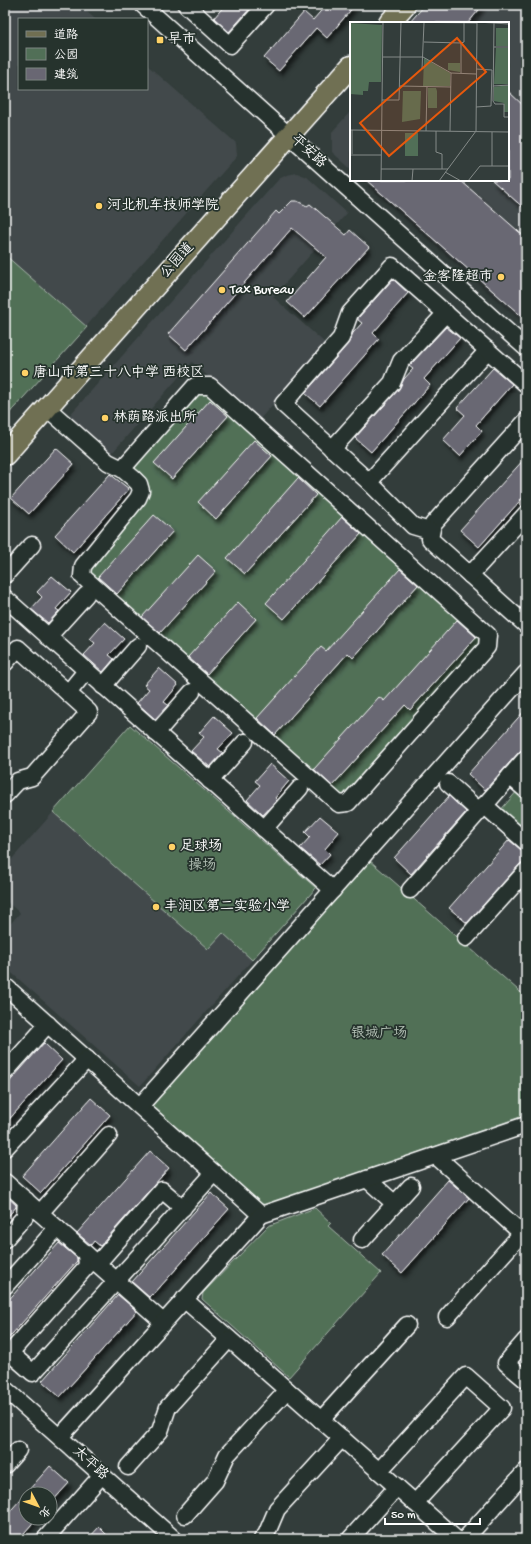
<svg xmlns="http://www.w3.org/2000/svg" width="531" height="1544" font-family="'Gochi Hand','LXGW WenKai TC',sans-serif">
<defs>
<filter id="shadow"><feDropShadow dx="2.5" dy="4.5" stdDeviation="2" flood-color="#0009"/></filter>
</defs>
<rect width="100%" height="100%" fill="#333d3b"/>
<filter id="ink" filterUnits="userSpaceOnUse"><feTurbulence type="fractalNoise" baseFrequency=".025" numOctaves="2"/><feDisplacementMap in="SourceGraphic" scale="8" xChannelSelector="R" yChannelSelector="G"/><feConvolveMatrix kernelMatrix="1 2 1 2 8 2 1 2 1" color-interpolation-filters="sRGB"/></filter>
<g filter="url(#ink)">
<g fill="#434a4c">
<path d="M5 5H79L95 19H19V89H147V65L236 143 237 156 5 418Z"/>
<path d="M446 5H526V324L364 180H508V23H430Z"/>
<path d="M351 111V169L332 152V132Z"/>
<path d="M297 173 307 177 347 213 273 297 326 344 259 420 192 362 112 453 69 416 279 179 287 175Z"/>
<path d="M130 725 316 888 140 1086 5 967V930L20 913 5 900V867Z"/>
</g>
<g fill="#516f57" stroke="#a8b7ab">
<path d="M5 255 87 327 5 418Z"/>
<path d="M206 392 481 634 479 646 409 724 399 732 343 795H336L91 575 90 566 144 500 136 475 135 465 194 396Z"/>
<path d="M130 725 316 888 252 960 223 933 208 949 53 812Z"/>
<path d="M518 790 526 797V835L499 812Z"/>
<path d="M368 859 526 997V1115L267 1205 258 1203 154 1111 151 1106 153 1100Z"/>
<path d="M315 1208 331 1223 328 1226 381 1273 289 1377 202 1299 203 1293 268 1226Z"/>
</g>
<g fill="#696773" stroke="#fff" filter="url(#shadow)">
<path d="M225 5H253L229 32 214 18Z"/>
<path d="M326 5H355L327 38 316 28 279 71 264 58 304 12 313 20Z"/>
<path d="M425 5H483L468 23H409Z"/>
<path d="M508 91 526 108V210L492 180H508Z"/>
<path d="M366 180H460L526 238V320Z"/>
<path d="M292 201H297L307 206 310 204 346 235 350 230 369 247 305 318 287 302 326 257 292 228 186 350 168 334 276 211 279 214Z"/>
<path d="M393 279 408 293 373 333 379 339 320 406 305 393 348 344 353 333 362 323 358 320V318Z"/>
<path d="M446 327 460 338 424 379 430 385 371 452 355 438 399 389 404 379 413 369 409 366Z"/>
<path d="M493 368 512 384 476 425 482 431 460 456 443 440 465 415 457 408Z"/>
<path d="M210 400 228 416 172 479 154 463Z"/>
<path d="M254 440 272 456 216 519 198 502Z"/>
<path d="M56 448 74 464 29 514 11 498Z"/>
<path d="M526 457V494L479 547 460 530Z"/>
<path d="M110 474 129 489 73 552 55 535Z"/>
<path d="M298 478 316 495 245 574 227 558Z"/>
<path d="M154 515 173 531 117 594 98 577Z"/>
<path d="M342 517 361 534 284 619 266 603Z"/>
<path d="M198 555 216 571 160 633 142 617Z"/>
<path d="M400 569 418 585 353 658 348 653 275 735 257 718 321 647 326 651Z"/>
<path d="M52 576 71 592 56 609 59 611 48 623 31 609 42 597 37 592Z"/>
<path d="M238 602 256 619 207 674 188 657Z"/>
<path d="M457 620 476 637 410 710 405 705 332 786 314 769 379 697 384 701Z"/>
<path d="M105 622 124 639 109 655 114 659 103 672 84 655 95 643 90 639Z"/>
<path d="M159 668 178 685 164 702 168 705 155 719 137 703 149 689 144 685Z"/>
<path d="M526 709V746L519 752 485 790 468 774Z"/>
<path d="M214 716 233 733 218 749 223 753 210 767 191 751 204 737 199 733Z"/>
<path d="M270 764 289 781 275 798 277 800 263 815 247 800 260 785 255 781Z"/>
<path d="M449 796 466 812 411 874 394 858Z"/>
<path d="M320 816 339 832 325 849 330 854 320 865 300 848 310 837 305 832Z"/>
<path d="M509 840 520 849 526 851V859L519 865 467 923 449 908Z"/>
<path d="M44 1043 62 1060 5 1124V1087Z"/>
<path d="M91 1098 110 1115 41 1193 22 1176Z"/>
<path d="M150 1151 169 1168 100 1246 94 1241 91 1245 77 1233Z"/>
<path d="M448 1180 469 1198 402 1273 382 1255Z"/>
<path d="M211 1193 229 1209 153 1295 152 1294 149 1297 132 1282Z"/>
<path d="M5 1195 16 1205V1207L5 1220Z"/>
<path d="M59 1243 77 1258V1261L5 1342V1304Z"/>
<path d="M118 1295 137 1311 60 1397 42 1381Z"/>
<path d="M50 1466 69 1483 50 1504V1494H26V1518H37L19 1539H5V1517Z"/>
<path d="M99 1527 111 1539H88Z"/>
</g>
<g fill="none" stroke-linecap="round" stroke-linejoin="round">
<defs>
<g id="minor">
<path d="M143 5 526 348"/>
<path d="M186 5 230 45 266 5"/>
<path d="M47 408 108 462 122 469 133 478 139 484 141 491 138 498 83 566 82 576 339 804 348 803 487 647 488 635 210 386H195L122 469"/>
<path d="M526 421 433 524 430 539 526 625"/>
<path d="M332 449 392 383 401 361 446 313"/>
<path d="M369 482 488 350"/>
<path d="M430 531 413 526 369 482 283 404 341 338 350 313 392 266 526 384"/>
<path d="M5 575 32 545"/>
<path d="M470 575 526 514"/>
<path d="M5 598 333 890"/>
<path d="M48 637 86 595"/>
<path d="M5 663 18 648 89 712 32 777 18 781 5 795"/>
<path d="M103 686 138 646"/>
<path d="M68 693 86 671"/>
<path d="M156 733 192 692"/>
<path d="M510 776 526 790"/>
<path d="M210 781 245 742"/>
<path d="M448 783 479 811"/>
<path d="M484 805 526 842"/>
<path d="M264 829 300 788"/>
<path d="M410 890 526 758"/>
<path d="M466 938 526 871"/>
<path d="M5 986 261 1215"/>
<path d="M5 1072 48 1024"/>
<path d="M140 1106 526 673"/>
<path d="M5 1148 87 1059"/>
<path d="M436 1156 526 1237"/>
<path d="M367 1179 395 1204"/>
<path d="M5 1182 163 1322"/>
<path d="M40 1213 109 1135"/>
<path d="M5 1239 25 1216 26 1200"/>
<path d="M362 1240 411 1186"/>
<path d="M86 1254 87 1266 10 1353 33 1373 214 1173"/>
<path d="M97 1264 162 1190 183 1208"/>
<path d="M5 1286 57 1228"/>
<path d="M184 1299 456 1539"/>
<path d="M447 1317 522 1233"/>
<path d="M526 1340 506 1363 526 1380"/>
<path d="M5 1389 174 1539"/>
<path d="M321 1420 407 1325"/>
<path d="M60 1437 261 1215 526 1125"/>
<path d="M5 1465 18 1450"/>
<path d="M128 1467 160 1431 168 1407 229 1339"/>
<path d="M379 1471 466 1376 502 1408 415 1503"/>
<path d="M185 1515 215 1481 227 1455 287 1390"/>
<path d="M45 1539 102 1475"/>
<path d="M262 1539 266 1535 277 1509 342 1438"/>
<path d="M350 1539 397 1487"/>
<path d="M465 1539 526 1471"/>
</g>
<g id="major">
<path d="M389 23 405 5"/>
<path d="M5 455 351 66"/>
</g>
</defs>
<use href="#minor" stroke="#fff" stroke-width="19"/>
<use href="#major" stroke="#fff" stroke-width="23"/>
<use href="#minor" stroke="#26332d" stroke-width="16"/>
<use href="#major" stroke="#706f52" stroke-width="20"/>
</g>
</g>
<g fill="#ffd166" stroke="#26332d" stroke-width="1.5">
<rect x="156" y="36" width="8" height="8" rx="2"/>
<circle cx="99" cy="206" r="4"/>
<circle cx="501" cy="277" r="4"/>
<circle cx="222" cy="290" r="4"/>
<circle cx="25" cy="373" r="4"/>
<circle cx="105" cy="418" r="4"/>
<circle cx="172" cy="847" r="4"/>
<circle cx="156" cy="907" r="4"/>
</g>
<g text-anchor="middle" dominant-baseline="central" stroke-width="3.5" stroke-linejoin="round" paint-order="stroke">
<g font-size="14" fill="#fff" stroke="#26332d" text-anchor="start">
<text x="168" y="40">早市</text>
<text x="107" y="206">河北机车技师学院</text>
<text x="493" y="277" text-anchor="end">金客隆超市</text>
<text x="230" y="290">Tax Bureau</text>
<text x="33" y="373">唐山市第三十八中学 西校区</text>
<text x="113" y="418">林荫路派出所</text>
<text x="180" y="847">足球场</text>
<text x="164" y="907">丰润区第二实验小学</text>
</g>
<g font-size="14" fill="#fff" stroke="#26332d">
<text transform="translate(308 152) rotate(42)">平安路</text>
<text transform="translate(178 261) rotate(-48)">公园道</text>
<text transform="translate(90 1464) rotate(42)">太平路</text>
</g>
<g font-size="14" fill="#b1beb3" stroke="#26332d">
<text x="202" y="866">操场</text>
<text x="379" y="1034">银城广场</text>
</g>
</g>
<g transform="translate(350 22)">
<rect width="159" height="159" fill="#333d3b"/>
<path d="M0 1 32 3 31 60H19L18 69H13V73L0 72ZM146 6H159V24H146ZM146 26H159V62H144ZM74 36 100 51V64H73ZM98 41H110V50L98 48ZM159 63V90H154V81L144 79V65ZM78 66H86L87 69V86H78ZM53 69H71L70 97 52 100ZM55 111H68V134H55Z" fill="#516f57"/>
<path fill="none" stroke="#858b89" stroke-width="1" d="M47 0 127 1 126 109 89 159M127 0 159 2M144 1 143 79 145 82H154V95H159M74 20 111 21V51M111 21 114 20V1M144 25H159M33 35H73L101 51 126 52M72 47 74 1M50 64 101 65M143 64 159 63M32 78H49L51 0M126 85 141 84 142 48 126 47M0 108 159 110M76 109 77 64M86 109V130L92 132V147M100 109 101 51M2 132V108M0 133H31M142 144V110M31 147H98M95 150 111 159M31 159 33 0M62 159 63 147M118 159 130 144H159"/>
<path fill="#e8590c" fill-opacity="0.15" stroke="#e8590c" stroke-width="2" d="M107 16 136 50 39 134 10 101Z"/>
<rect width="159" height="159" fill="none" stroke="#fff" stroke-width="2"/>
</g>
<rect width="531" height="1544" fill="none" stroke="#26332d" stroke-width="20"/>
<rect x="10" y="10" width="511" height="1524" fill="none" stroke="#fff" stroke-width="1.5" filter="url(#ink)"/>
<rect x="18" y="18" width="130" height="72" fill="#26332d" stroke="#7d8581"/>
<rect x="26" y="31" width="20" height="6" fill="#706f52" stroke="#7d8581"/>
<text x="54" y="38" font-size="12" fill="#ffffff">道路</text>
<rect x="26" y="48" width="20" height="12" fill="#516f57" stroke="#7d8581"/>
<text x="54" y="58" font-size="12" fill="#ffffff">公园</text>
<rect x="26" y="68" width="20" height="12" fill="#696773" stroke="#7d8581"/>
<text x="54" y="78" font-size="12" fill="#ffffff">建筑</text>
<g transform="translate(38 1506) rotate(131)"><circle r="19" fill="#26332d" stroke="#7d8581"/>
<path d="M0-3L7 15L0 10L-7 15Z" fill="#ffd166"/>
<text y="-6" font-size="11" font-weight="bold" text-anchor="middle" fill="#ffffff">北</text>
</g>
<path d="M385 1518v6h95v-6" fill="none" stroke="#ffffff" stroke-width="2"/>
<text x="391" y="1518" font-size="12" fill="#ffffff" stroke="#26332d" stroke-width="3" paint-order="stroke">50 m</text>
</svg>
